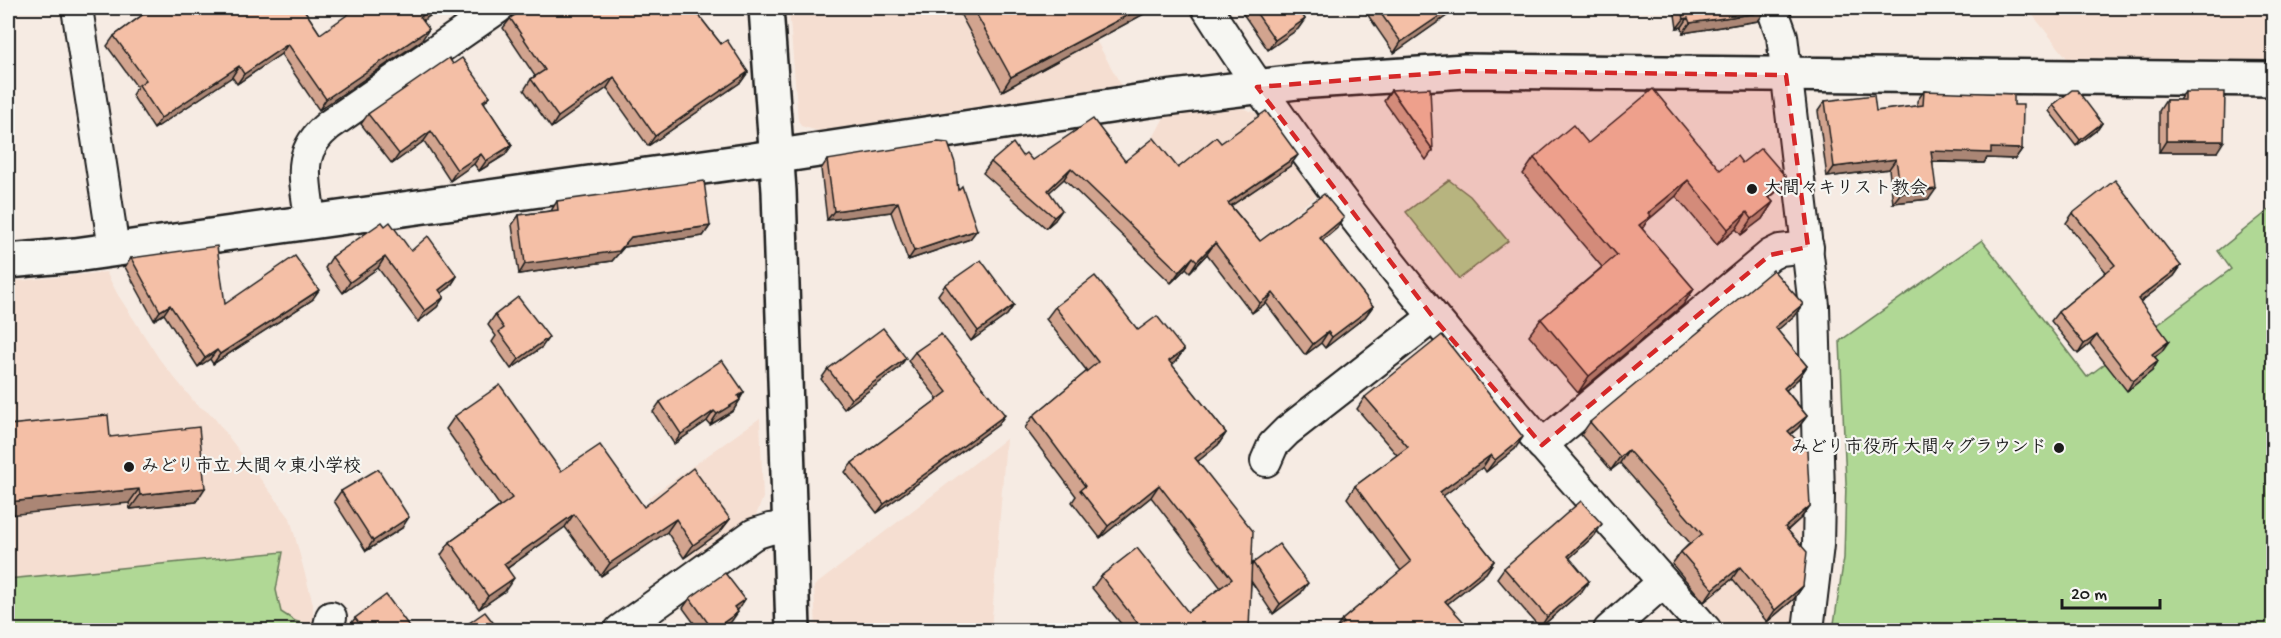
<svg xmlns="http://www.w3.org/2000/svg" width="2281" height="638" font-family="'Gochi Hand','Klee One',sans-serif">
<rect width="100%" height="100%" fill="#f6ebe3"/>
<filter id="ink" filterUnits="userSpaceOnUse"><feTurbulence type="fractalNoise" baseFrequency=".0167" numOctaves="2"/><feDisplacementMap in="SourceGraphic" scale="12" xChannelSelector="R" yChannelSelector="G"/><feConvolveMatrix kernelMatrix="1 2 1 2 8 2 1 2 1" color-interpolation-filters="sRGB"/></filter>
<g filter="url(#ink)">
<g fill="#f5ded1">
<path d="M789 8H1078L1121 85 818 131 801 126 798 120Z"/>
<path d="M2027 8H2273V61L2067 58Z"/>
<path d="M1236 106 1256 113 1319 194 1221 269 1147 149 1166 114Z"/>
<path d="M106 272 118 295 160 360 196 404 212 415 290 518 313 604V630H8V282Z"/>
<path d="M760 418 763 498 756 515 692 562 648 498Z"/>
<path d="M1006 439 991 630H816L814 586Z"/>
<path d="M1802 449 1803 557 1791 630H1725L1667 565Z"/>
</g>
<g fill="#b0d895" stroke="#667a58" stroke-width="1.5">
<path d="M1449 180 1470 196 1508 241 1459 279 1406 212Z"/>
<path d="M2273 207V630H1833L1844 558 1846 483 1840 341 1982 240 2087 377 2231 269 2218 251Z"/>
<path d="M283 552 276 590 281 612 295 621 313 626V630H8V579Z"/>
</g>
<g fill="none" stroke-linecap="round" stroke-linejoin="round">
<defs>
<g id="street">
<path d="M77 8 114 249"/>
<path d="M1207 8C1349 233 1530 431 1706 630"/>
<path d="M1772 8 1782 36 1814 306 1819 495 1818 545 1808 630"/>
<path d="M310 220C306 180 294 153 329 125L498 8"/>
<path d="M1542 445 1770 255 1780 250 1808 247"/>
<path d="M1266 461 1273 445 1287 431 1433 317"/>
<path d="M328 630 331 617"/>
<path d="M620 630 754 534 770 529 791 527"/>
<path d="M1609 630 1663 582"/>
</g>
<g id="secondary">
<path d="M766 8 779 191 793 630"/>
<path d="M8 261 75 255 746 161 1150 100 1297 82 1465 71 2274 79"/>
</g>
</defs>
<use href="#street" stroke="#1c1c1c" stroke-width="34"/>
<use href="#secondary" stroke="#1c1c1c" stroke-width="38"/>
<use href="#street" stroke="#f6f6f2" stroke-width="30"/>
<use href="#secondary" stroke="#f6f6f2" stroke-width="33"/>
</g>
<g fill="#d2a48f" stroke="#1c1c1c" stroke-width="1.5">
<path d="M136 8H303L320 34 423 21 422 40 319 110 281 54 237 84 232 77 154 129 132 95 137 87 107 46 114 36 142 15Z"/>
<path d="M513 8H693L721 44 748 72 741 82 648 146 607 88 551 128 524 90 531 79 535 76 503 28 514 14Z"/>
<path d="M957 8H1149L1144 14 1002 91Z"/>
<path d="M1239 8H1298L1305 19 1298 29 1268 50Z"/>
<path d="M1363 8H1458L1394 53Z"/>
<path d="M1674 8H1764L1758 21 1683 33 1682 27 1677 28Z"/>
<path d="M453 64 490 96 484 103 512 145 505 155 479 171 474 164 450 181 424 141 392 164 361 124 368 114Z"/>
<path d="M1391 90 1433 150 1426 160 1384 101Z"/>
<path d="M1924 91 2014 105 2022 149 2015 159 1987 158 1984 163 1933 162 1929 199 1893 203 1889 169 1827 177 1818 111 1825 101 1876 111 1917 106V101Z"/>
<path d="M2185 92 2217 152H2159V111L2166 100H2179Z"/>
<path d="M2053 105 2102 123 2098 129 2076 146 2049 111Z"/>
<path d="M1221 143 1290 166 1231 206 1260 241 1336 229 1322 241 1373 306 1365 317 1325 348 1321 343 1305 355 1266 303 1252 313 1207 254 1190 272 1186 268 1171 283 1064 179 1049 192 1055 220 1046 228 983 173 991 162 1022 156 1032 160 1125 161 1178 168Z"/>
<path d="M1588 143 1720 170 1742 163 1786 177 1775 193 1769 198 1773 202 1762 219 1741 235 1736 229 1717 245 1676 196 1647 221 1642 229 1694 289 1683 305 1578 393 1529 335 1541 319 1602 267 1523 174 1534 158Z"/>
<path d="M827 160 958 190 970 239 908 260 891 212 827 220 821 169Z"/>
<path d="M557 201 710 226 703 236 624 247 612 261 519 274 512 225 519 215 551 211Z"/>
<path d="M2073 213 2181 266 2174 276 2140 302 2162 351 2155 357 2158 361 2152 371 2127 391 2090 344 2078 354 2051 321 2058 312 2106 272 2066 223Z"/>
<path d="M385 226 411 251 457 276 450 287 441 293 444 297 437 307 418 322 378 268 343 293 325 268 332 257Z"/>
<path d="M131 258 225 304 312 300 213 364 210 359 198 367 164 314 154 320 125 267Z"/>
<path d="M945 285 1014 305 1007 315 971 341 938 295Z"/>
<path d="M1055 307 1138 330 1184 350 1175 362 1172 365 1226 433 1218 445 1198 461 1252 565 1253 563 1301 593 1273 614 1251 581 1248 630H1126L1092 588 1101 576 1188 612 1221 588 1151 497 1100 538 1072 502 1076 496 1025 428 1033 416 1087 371 1046 319Z"/>
<path d="M495 315 542 347 511 369 492 342 496 336 488 325Z"/>
<path d="M1794 316 1777 330 1807 366 1799 378 1786 390 1807 416 1798 428 1791 434 1810 506 1801 518 1788 530 1803 586 1794 599 1767 622 1732 579 1704 602 1672 564 1681 552 1690 543 1620 463 1611 470 1581 435 1590 422Z"/>
<path d="M915 352 998 425 877 513 845 472 852 463 938 399 908 361Z"/>
<path d="M899 368 844 409 821 379 828 369Z"/>
<path d="M744 392 733 411 710 425 707 421 674 444 653 412 660 402Z"/>
<path d="M1365 397 1515 449 1486 472 1483 467 1443 496 1494 561 1486 573 1447 604 1335 630 1342 620 1401 571 1347 498 1355 486 1397 455 1357 409Z"/>
<path d="M455 416 561 471 644 507 730 519 720 532 684 558 667 532 601 576 565 527 508 568 505 591 479 609 441 555 450 542 500 506 446 429Z"/>
<path d="M110 437 196 502 130 509 129 503Z"/>
<path d="M341 491 402 528 366 551 334 501Z"/>
<path d="M1595 535 1569 558 1582 591 1540 628 1497 578 1504 568Z"/>
<path d="M690 598 745 599 737 611 731 622 719 630H699L683 608Z"/>
<path d="M355 618 412 630H349L348 628Z"/>
</g>
<g fill="#ab8674" stroke="#1c1c1c" stroke-width="1.5">
<path d="M434 8H442L413 27 420 17Z"/>
<path d="M1141 8H1149L1144 14 1002 91 1011 77Z"/>
<path d="M1451 8H1458L1394 53 1401 42Z"/>
<path d="M1765 12 1758 21 1683 33 1690 23Z"/>
<path d="M1688 18 1682 27 1677 28 1684 19Z"/>
<path d="M1305 19 1298 29 1268 50 1275 40Z"/>
<path d="M429 29 422 40 319 110 326 99Z"/>
<path d="M288 44 281 54 237 84 244 74Z"/>
<path d="M239 66 232 77 154 129 161 118Z"/>
<path d="M748 72 741 82 648 146 655 136Z"/>
<path d="M614 77 607 88 551 128 558 117Z"/>
<path d="M2102 123 2098 129 2076 146 2080 140Z"/>
<path d="M431 131 424 141 392 164 399 154Z"/>
<path d="M2166 141H2224L2217 152H2159Z"/>
<path d="M512 145 505 155 479 171 486 161Z"/>
<path d="M1991 148 2022 149 2015 159 1987 158 1984 163 1924 161 1931 151Z"/>
<path d="M481 154 474 164 450 181 457 170Z"/>
<path d="M1298 155 1290 166 1220 213 1228 203Z"/>
<path d="M1896 159 1889 169 1827 177 1834 167Z"/>
<path d="M1071 168 1064 179 1040 201 1048 190Z"/>
<path d="M1786 177 1775 193 1755 210 1766 194Z"/>
<path d="M1688 180 1676 196 1647 221 1640 232 1628 242 1648 213Z"/>
<path d="M1936 189 1929 199 1893 203 1901 193Z"/>
<path d="M898 202 891 212 827 220 834 211Z"/>
<path d="M1773 202 1762 219 1741 235 1752 219Z"/>
<path d="M1062 210 1055 220 1046 228 1054 217Z"/>
<path d="M1747 212 1736 229 1717 245 1728 229Z"/>
<path d="M1344 218 1336 229 1312 249 1320 238Z"/>
<path d="M710 226 703 236 624 247 612 261 519 274 525 264 631 237Z"/>
<path d="M977 230 970 239 908 260 914 251Z"/>
<path d="M1215 243 1207 254 1190 272 1197 261Z"/>
<path d="M385 257 378 268 343 293 350 282Z"/>
<path d="M1193 257 1186 268 1171 283 1179 272Z"/>
<path d="M2181 266 2174 276 2131 309 2138 299Z"/>
<path d="M457 276 450 287 432 300 439 290Z"/>
<path d="M1694 289 1683 305 1578 393 1589 376Z"/>
<path d="M319 290 312 300 213 364 220 354Z"/>
<path d="M1273 293 1266 303 1252 313 1260 303Z"/>
<path d="M444 297 437 307 418 322 425 311Z"/>
<path d="M1803 304 1794 316 1766 340 1775 327Z"/>
<path d="M170 305 164 314 154 320 160 311Z"/>
<path d="M1014 305 1007 315 971 341 978 331Z"/>
<path d="M1373 306 1365 317 1325 348 1332 337Z"/>
<path d="M1328 332 1321 343 1305 355 1313 344Z"/>
<path d="M2097 335 2090 344 2078 354 2084 344Z"/>
<path d="M549 337 542 347 511 369 519 359Z"/>
<path d="M2169 341 2162 351 2146 363 2152 354Z"/>
<path d="M217 350 210 359 198 367 205 358Z"/>
<path d="M1184 350 1175 362 1160 373 1169 361Z"/>
<path d="M906 358 899 368 844 409 851 399Z"/>
<path d="M2158 361 2152 371 2127 391 2133 381Z"/>
<path d="M1807 366 1799 378 1775 401 1784 388Z"/>
<path d="M744 392 737 402 740 400 733 411 710 425 717 414Z"/>
<path d="M714 411 707 421 674 444 681 434Z"/>
<path d="M1005 415 998 425 877 513 884 504Z"/>
<path d="M1807 416 1798 428 1779 444 1788 431Z"/>
<path d="M1226 433 1218 445 1187 470 1195 458Z"/>
<path d="M1523 437 1515 449 1486 472 1495 460Z"/>
<path d="M1628 450 1620 463 1611 470 1620 457Z"/>
<path d="M1491 455 1483 467 1432 504 1440 492Z"/>
<path d="M1159 485 1151 497 1100 538 1108 526Z"/>
<path d="M205 488 196 502 130 509 140 495Z"/>
<path d="M139 489 129 503 8 515V502Z"/>
<path d="M1810 506 1801 518 1777 539 1785 527Z"/>
<path d="M574 514 565 527 495 577 504 564Z"/>
<path d="M409 517 402 528 366 551 373 541Z"/>
<path d="M676 519 667 532 601 576 610 563Z"/>
<path d="M730 519 720 532 684 558 693 545Z"/>
<path d="M1602 524 1595 535 1561 566 1568 556Z"/>
<path d="M1494 561 1486 573 1436 613 1445 601Z"/>
<path d="M1740 567 1732 579 1704 602 1713 589Z"/>
<path d="M514 578 505 591 479 609 488 596Z"/>
<path d="M1589 581 1582 591 1540 628 1547 617Z"/>
<path d="M1308 583 1301 593 1273 614 1280 604Z"/>
<path d="M1803 586 1794 599 1767 622 1775 610Z"/>
<path d="M745 599 738 610 727 617 734 607Z"/>
<path d="M738 612 731 622 719 630H713Z"/>
<path d="M1205 626 1249 629 1248 630H1202Z"/>
</g>
<g fill="#f4bfa6" stroke="#1c1c1c" stroke-width="1.5">
<path d="M151 8H303L320 34 357 8H434L420 17 429 29 326 99 288 44 244 74 239 66 161 118 139 85 146 80 114 36 152 8Z"/>
<path d="M519 8H693L721 44 727 40 748 72 655 136 614 77 558 117 531 79 545 70 510 18 518 13 516 11Z"/>
<path d="M973 8H1141L1011 77Z"/>
<path d="M1253 8H1298L1305 19 1275 40Z"/>
<path d="M1377 8H1451L1401 42Z"/>
<path d="M1682 8H1764L1765 12 1690 23 1688 18 1684 19Z"/>
<path d="M449 58 453 64 462 58 490 96 483 101 512 145 486 161 481 154 457 170 431 131 399 154 368 114Z"/>
<path d="M1430 88 1433 150 1391 90Z"/>
<path d="M1653 89 1720 170 1737 156 1742 163 1761 148 1786 177 1766 194 1773 202 1752 219 1747 212 1728 229 1688 180 1648 213 1651 216 1639 225 1694 289 1589 376 1541 319 1617 255 1534 158 1573 125 1588 143Z"/>
<path d="M2072 90H2077L2102 123 2080 140 2053 105Z"/>
<path d="M1924 91 2014 94V105H2023L2022 149 1991 148V153L1931 151 1936 189 1901 193 1896 159 1834 167 1825 101 1874 95 1876 111 1923 105Z"/>
<path d="M2185 92H2225L2224 141H2166V100H2185Z"/>
<path d="M1266 111 1298 155 1228 203 1260 241 1324 194 1344 218 1320 238 1373 306 1332 337 1328 332 1313 344 1273 293 1260 303 1215 243 1197 261 1193 257 1179 272 1071 168 1048 190 1062 210 1054 217 991 162 1013 143 1022 156 1026 153 1032 160 1093 119 1125 161 1154 138 1178 168 1216 137 1221 143Z"/>
<path d="M938 142 948 143 955 163 958 190 962 186 977 230 914 251 898 202 834 211 827 160Z"/>
<path d="M2115 180 2181 266 2138 299 2169 341 2152 354 2158 361 2133 381 2097 335 2084 344 2058 312 2115 265 2073 213Z"/>
<path d="M704 181 710 226 631 237 619 251 525 264 519 215 558 210 557 201Z"/>
<path d="M382 222 385 226 390 222 411 251 428 236 457 276 439 290 444 297 425 311 385 257 350 282 332 257Z"/>
<path d="M217 246 225 304 295 256 319 290 220 354 217 350 205 358 170 305 160 311 131 258Z"/>
<path d="M981 260 1014 305 978 331 945 285Z"/>
<path d="M1773 270 1803 304 1775 327 1807 366 1784 388 1807 416 1788 431 1807 451 1810 506 1785 527 1807 552 1803 586 1775 610 1740 567 1713 589 1681 552 1702 534 1628 450 1620 457 1590 422Z"/>
<path d="M1095 276 1138 330 1157 316 1184 350 1169 361 1226 433 1195 458 1253 531 1249 629 1205 626 1208 630H1143L1101 576 1137 548 1188 612 1232 579 1159 485 1108 526 1080 490 1085 486 1033 416 1098 362 1055 307Z"/>
<path d="M518 297 549 337 519 359 499 332 504 328 495 315Z"/>
<path d="M883 328 906 358 851 399 828 369Z"/>
<path d="M941 334 1005 415 884 504 852 463 947 392 915 352Z"/>
<path d="M1442 335 1523 437 1495 460 1491 455 1440 492 1494 561 1445 601 1471 630H1334L1344 623 1342 620 1411 562 1355 486 1408 447 1365 397Z"/>
<path d="M722 360 744 392 738 396 740 400 717 414 714 411 681 434 660 402Z"/>
<path d="M500 385 561 471 600 445 644 507 693 468 730 519 693 545 676 519 610 563 574 514 504 564 514 578 488 596 450 542 512 498 455 416Z"/>
<path d="M108 415 110 437 199 427 205 488 140 495 139 489 8 502V425Z"/>
<path d="M378 469 409 517 373 541 341 491Z"/>
<path d="M1581 501 1602 524 1568 556 1589 581 1547 617 1504 568Z"/>
<path d="M1279 544 1308 583 1280 604 1253 563Z"/>
<path d="M725 573 745 599 734 607 738 612 713 630 690 598Z"/>
<path d="M386 595 412 630H364L355 618Z"/>
<path d="M485 612 499 630H459Z"/>
<path d="M1693 627 1696 630H1689Z"/>
</g>
</g>
<path fill="#d62828" fill-opacity="0.2" stroke="#d62828" stroke-width="4.5" stroke-dasharray="12 8" stroke-linejoin="round" d="M1465 71 1786 75 1808 247 1770 255 1542 445 1433 317 1257 87Z"/>
<g fill="#1c1c1c" stroke="#f6f6f2" stroke-width="2">
<circle cx="1752" cy="189" r="6"/>
<circle cx="2059" cy="448" r="6"/>
<circle cx="129" cy="467" r="6"/>
</g>
<g text-anchor="middle" dominant-baseline="central" stroke-width="4.5" stroke-linejoin="round" paint-order="stroke">
<g font-size="18" font-weight="bold" fill="#1c1c1c" stroke="#f6f6f2" text-anchor="start">
<text x="1764" y="189">大間々キリスト教会</text>
<text x="2047" y="448" text-anchor="end">みどり市役所 大間々グラウンド</text>
<text x="141" y="467">みどり市立 大間々東小学校</text>
</g>
</g>
<rect width="2281" height="638" fill="none" stroke="#f6f6f2" stroke-width="30"/>
<rect x="15" y="15" width="2251" height="608" fill="none" stroke="#1c1c1c" stroke-width="2" filter="url(#ink)"/>
<path d="M2062 599v9h98v-9" fill="none" stroke="#1c1c1c" stroke-width="3"/>
<text x="2071" y="599" font-size="18" fill="#1c1c1c" stroke="#f6f6f2" stroke-width="4.5" paint-order="stroke">20 m</text>
</svg>
